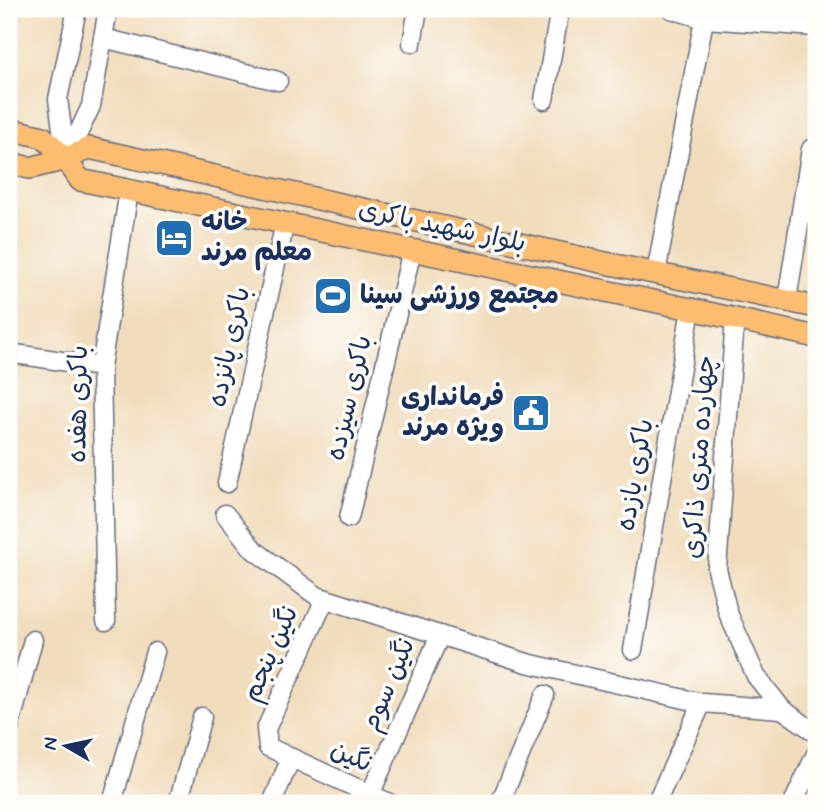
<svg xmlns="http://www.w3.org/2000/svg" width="825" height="812" font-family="Mynerve,'Playpen Sans Arabic',sans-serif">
<rect width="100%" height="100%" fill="#fdfcf7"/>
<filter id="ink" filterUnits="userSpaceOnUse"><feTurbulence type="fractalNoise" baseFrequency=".0143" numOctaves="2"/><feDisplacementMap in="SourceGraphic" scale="14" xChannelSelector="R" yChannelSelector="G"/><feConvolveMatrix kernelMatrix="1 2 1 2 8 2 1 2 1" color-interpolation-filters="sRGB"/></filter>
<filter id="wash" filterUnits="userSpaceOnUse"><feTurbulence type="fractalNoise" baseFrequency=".00686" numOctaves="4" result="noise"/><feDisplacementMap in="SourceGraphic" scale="28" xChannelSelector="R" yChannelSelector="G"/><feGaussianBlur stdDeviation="1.57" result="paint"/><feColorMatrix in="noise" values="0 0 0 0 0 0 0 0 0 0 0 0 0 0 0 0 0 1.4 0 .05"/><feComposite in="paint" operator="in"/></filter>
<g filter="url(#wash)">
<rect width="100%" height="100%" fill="#f1ddbc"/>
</g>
<g filter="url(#ink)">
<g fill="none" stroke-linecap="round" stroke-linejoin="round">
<defs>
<g id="minor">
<path d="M671 9 705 19 816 27"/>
<path d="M103 38 278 81"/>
<path d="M412 43 418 9"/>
<path d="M544 100 560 9"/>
<path d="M66 159 91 106 108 9"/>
<path d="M66 159 58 99 77 9"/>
<path d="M656 273 706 9"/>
<path d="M787 300 811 149"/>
<path d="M735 318 717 569 728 613 756 676 782 709 816 733"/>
<path d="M9 353 101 367"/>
<path d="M227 483 285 223"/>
<path d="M225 514 254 550 317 596 527 663 702 703 782 709"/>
<path d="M349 518 412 250"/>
<path d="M325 599 266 729 268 747 389 803"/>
<path d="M106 621 101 367 129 190"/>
<path d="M633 650 691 309"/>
<path d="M9 729 33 640"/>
<path d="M370 795 440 635"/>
<path d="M112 803 155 652"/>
<path d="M178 803 202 717"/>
<path d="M272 803 291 758"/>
<path d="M500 803 545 695"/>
<path d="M656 803 702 703"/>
<path d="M793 803 816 754"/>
</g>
<g id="major">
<path d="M9 129 43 137 66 159 80 180 691 309 816 337"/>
<path d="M9 163 30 168 66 159 89 148 601 262 816 307"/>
</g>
</defs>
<use href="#minor" stroke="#666c7f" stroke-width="21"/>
<use href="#major" stroke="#666c7f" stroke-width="24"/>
<use href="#minor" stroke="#fff" stroke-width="18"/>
<use href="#major" stroke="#fcbd6f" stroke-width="21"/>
</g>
</g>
<defs>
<symbol id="hotel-square" viewBox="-11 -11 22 22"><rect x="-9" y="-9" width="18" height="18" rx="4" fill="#1f6fb2" stroke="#fdfcf7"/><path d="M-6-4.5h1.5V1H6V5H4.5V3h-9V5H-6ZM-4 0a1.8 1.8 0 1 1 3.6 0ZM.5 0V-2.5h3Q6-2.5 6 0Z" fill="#fff"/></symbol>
<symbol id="stadium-square" viewBox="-11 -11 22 22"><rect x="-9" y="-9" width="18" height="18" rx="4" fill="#1f6fb2" stroke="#fdfcf7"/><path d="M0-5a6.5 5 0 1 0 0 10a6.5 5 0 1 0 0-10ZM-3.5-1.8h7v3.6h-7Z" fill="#fff"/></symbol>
<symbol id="civic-square" viewBox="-11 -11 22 22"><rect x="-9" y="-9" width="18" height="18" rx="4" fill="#1f6fb2" stroke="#fdfcf7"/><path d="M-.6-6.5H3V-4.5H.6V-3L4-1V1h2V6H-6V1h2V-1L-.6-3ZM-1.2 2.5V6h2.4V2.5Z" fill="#fff"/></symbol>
</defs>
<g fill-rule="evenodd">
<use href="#hotel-square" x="152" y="216" width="44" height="44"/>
<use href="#stadium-square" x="311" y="274" width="44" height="44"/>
<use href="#civic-square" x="509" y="391" width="44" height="44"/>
</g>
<g text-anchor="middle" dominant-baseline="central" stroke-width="7" stroke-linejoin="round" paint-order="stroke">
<g font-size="26" font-weight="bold" fill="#1b2f5e" stroke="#fdfcf7" text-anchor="start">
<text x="201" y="223">خانه<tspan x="201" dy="30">معلم مرند</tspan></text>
<text x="360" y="296">مجتمع ورزشی سینا</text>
<text x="504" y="398" text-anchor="end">فرمانداری<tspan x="504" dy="30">ویژه مرند</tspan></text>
</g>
<g font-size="26" fill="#1b2f5e" stroke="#fdfcf7">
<text transform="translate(442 227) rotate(12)">بلوار شهید باکری</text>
<text transform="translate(230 347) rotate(-78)">باکری پانزده</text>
<text transform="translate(350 398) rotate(-77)">باکری سیزده</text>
<text transform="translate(79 404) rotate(-89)">باکری هفده</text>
<text transform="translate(700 457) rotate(-86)">چهارده متری ذاکری</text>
<text transform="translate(636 475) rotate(-80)">باکری یازده</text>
<text transform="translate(271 654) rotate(-66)">نگین پنجم</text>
<text transform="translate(389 685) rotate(-67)">نگین سوم</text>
<text transform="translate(351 757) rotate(25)">نگین</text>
</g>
</g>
<rect width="825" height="812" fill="none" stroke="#fdfcf7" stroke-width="35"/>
<g transform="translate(66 746) rotate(279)" stroke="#fdfcf7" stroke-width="5" paint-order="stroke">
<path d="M0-5L12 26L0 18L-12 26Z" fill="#1b2f5e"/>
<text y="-10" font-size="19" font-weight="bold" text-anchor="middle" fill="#1b2f5e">N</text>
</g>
</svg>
